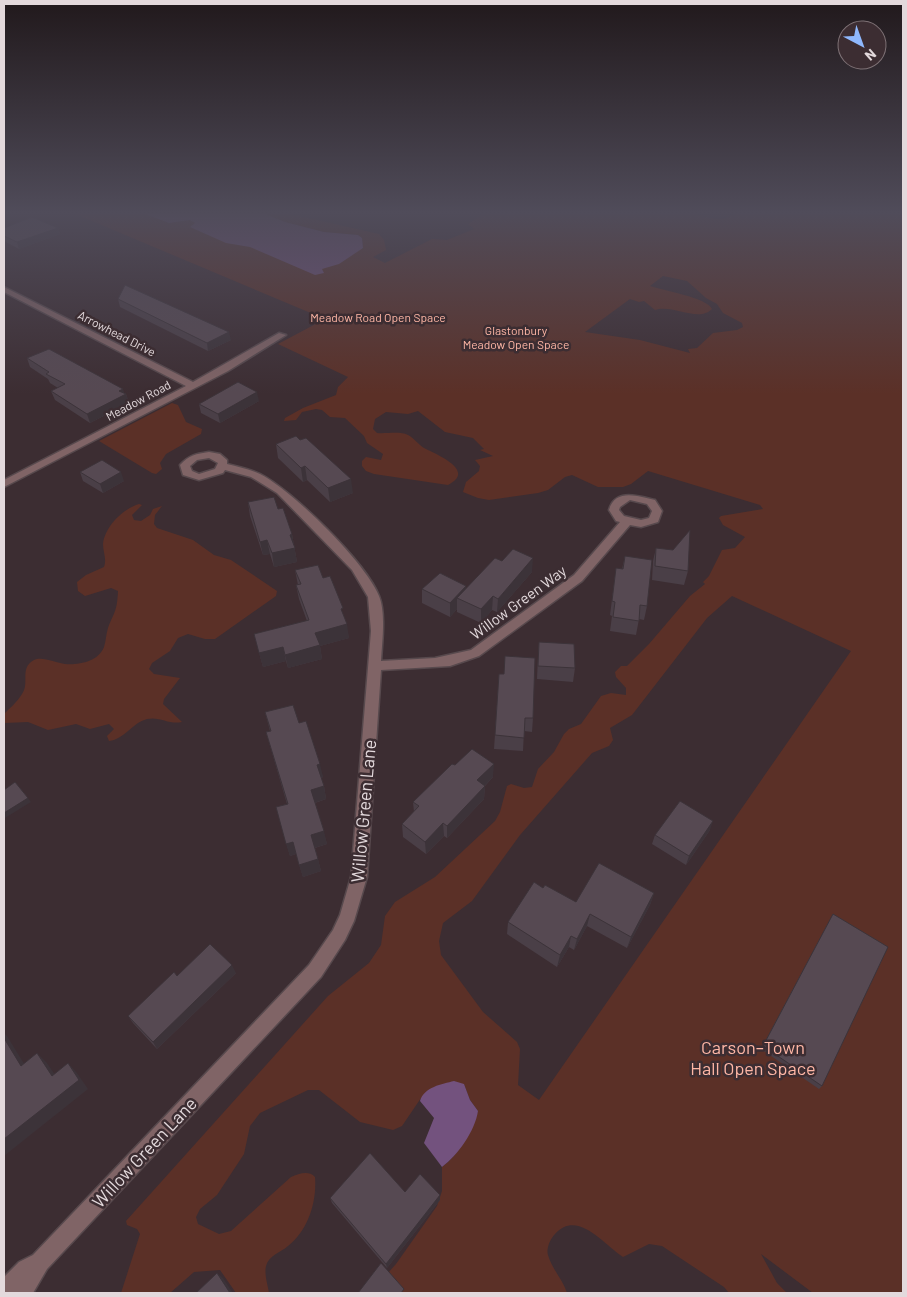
<svg xmlns="http://www.w3.org/2000/svg" width="907" height="1297" font-family="Barlow,sans-serif">
<rect width="100%" height="100%" fill="#3c2d32"/>
<g fill="#5b3027" fill-rule="evenodd">
<path d="M73 213H259L290 228 363 249 362 238 358 235 324 232 285 222 263 213H286L379 234 384 240 386 250 373 257 385 263 432 239 447 240 474 229 468 224 485 213H692C707 217 723 224 736 213H903V1293H813L761 1254 777 1283 787 1293H729L724 1287 662 1246 649 1244 623 1257C604 1245 578 1209 555 1234 550 1239 546 1249 548 1255 552 1269 563 1280 567 1293H370L396 1264 437 1206 442 1191V1167C460 1154 470 1132 478 1111L470 1100 464 1084 421 1098 402 1126 393 1130 360 1122 319 1090H308L260 1113 250 1126 244 1154 217 1195 200 1209 196 1217 198 1224 219 1234 231 1231 291 1177C299 1174 308 1170 315 1177 317 1202 308 1230 288 1246 280 1253 269 1255 266 1266 264 1274 268 1286 269 1293H236L220 1270 194 1272 170 1293H121L140 1234 137 1229 127 1225 126 1221 328 996 369 963 381 945 385 916 395 902 435 877 495 821 500 812 507 786 511 784 524 788 532 787 538 769 554 752 564 734 569 729 581 724 601 696 611 693 626 695V688L616 677 615 672 621 666H627L649 644 690 596 705 584 703 582 709 576 722 550 735 548 745 537 723 525 719 518 721 516 763 509 760 505 648 471 631 484 623 487H598L572 475 565 477 548 490 538 493 489 500 478 498 463 492 466 482 479 471 480 466 475 460 493 456 480 450 484 449 473 438 445 432 418 411 408 414 386 412 375 419 373 429 377 433C386 434 400 431 408 435 414 438 418 444 424 448 433 453 478 470 448 485L374 474 366 471 362 466V461L366 457 381 460 383 454 367 443 364 436 345 418 330 417 322 410 316 409 302 412 296 420 284 421 285 418 303 408 336 395 338 387 348 377 278 344 325 319ZM663 276 687 281 706 298 717 304 723 313 742 323 743 327 737 330 713 333 697 348 688 349 690 353 640 340 585 332 630 299 639 302 644 301 655 310C673 304 698 323 712 309 708 298 662 290 650 286ZM732 596 851 651 539 1100 518 1085 520 1049 517 1042 483 1012 441 955 439 941 443 923 472 901 520 835 592 753 609 746 613 740 610 728 632 715 707 618Z"/>
<path d="M172 403 178 405 186 422 202 429 201 434 166 454 160 463 162 469 156 474 152 473 99 441Z"/>
<path d="M139 504 142 505 132 515 134 520 141 521 150 515 153 509 162 506 155 515 154 524 157 528 193 540 214 555 231 560 277 591 276 596 215 639H205L188 634 178 638 170 651 152 663 149 669 154 674 180 678 164 699 163 704 182 722C169 725 160 716 147 719 132 723 125 739 109 741L107 736 114 729 109 724 90 729 76 724 48 730 28 722 4 723V714C10 708 18 701 22 694 30 683 19 668 34 660 42 656 56 663 65 664 79 665 98 662 104 647 106 641 106 634 108 628 115 610 117 611 118 591L111 588 85 596 78 591 77 582 86 575 104 567C107 559 103 552 103 544 105 526 123 509 139 504Z"/>
</g>
<g fill="#73527e">
<path d="M143 213H263L285 222 324 232 358 235 362 238 363 248 339 264 322 269 324 273 315 275 250 247 226 243 190 227 195 223 190 220 169 223Z"/>
<path d="M454 1081 464 1084 470 1100 478 1111C475 1131 458 1155 442 1167L424 1143 434 1118 420 1101C424 1087 442 1084 454 1081Z"/>
</g>
<g fill="none" stroke-linecap="round" stroke-linejoin="round">
<defs>
<g id="minor">
<path d="M4 287 193 382 279 333 286 335 228 371 4 487V480L186 386 4 292Z"/>
<path d="M209 452 220 454 227 460V464C238 467 250 469 260 474 292 490 366 563 379 596 386 613 382 643 381 661L435 658 471 650 574 575 620 522 616 521 609 510C615 488 638 496 655 500L662 511 658 522 641 527 630 525 582 581 479 656 450 666 381 670 367 877 354 921 345 940 321 977 47 1269 33 1293H4V1277L19 1262 33 1255 309 965 333 930 340 915 351 877 371 631 368 597 352 570 277 493 251 477 225 470 223 473 199 480 183 475 180 465C189 455 196 454 209 452ZM209 458 218 463 215 469 199 474 192 471 190 466 197 460ZM630 500 647 504 652 511 649 518 641 520 624 516 619 510 620 507Z"/>
</g>
</defs>
<use href="#minor" stroke="#57494d" stroke-width="3"/>
<use href="#minor" fill="#806466" fill-rule="evenodd"/>
</g>
<g fill="#4a3f47">
<path d="M4 228H58L60 234 19 249 4 241Z"/>
<path d="M118 299 231 340 208 351 120 307Z"/>
<path d="M27 358 124 393 126 394 129 403 90 423 55 400 51 391 58 388 50 383 48 379 30 367Z"/>
<path d="M259 401 220 423 201 413 199 404Z"/>
<path d="M276 444 353 493 330 502 307 480 303 482 278 458Z"/>
<path d="M80 472 124 481 103 493 83 481Z"/>
<path d="M248 502 278 509 292 534 297 562 274 567 270 554 263 555 250 516Z"/>
<path d="M656 548 688 571 684 585 652 580 653 561Z"/>
<path d="M625 556 647 606 644 620 639 619 636 635 610 631 612 616 610 615 616 568 622 569Z"/>
<path d="M502 561 532 572 497 612 492 610 481 623 457 612V609L450 617 422 603V589L466 586V589Z"/>
<path d="M295 570 323 578 344 617 349 638 320 646 322 659 288 668 286 661 263 667 254 634 307 621 299 599 296 585H298Z"/>
<path d="M539 642 575 668 573 682 537 679 538 656Z"/>
<path d="M499 674 533 718 532 732 524 731 523 751 494 749Z"/>
<path d="M265 712 299 723 323 777 321 778 324 786 326 799 315 803 327 844 315 848 321 871 303 877 296 854 290 856 276 807 287 804 266 732 270 731Z"/>
<path d="M455 765 493 777 485 786 484 799 447 838 444 836 426 854 403 837 402 824 414 812 413 802Z"/>
<path d="M710 830 686 865 652 844 655 835Z"/>
<path d="M543 888 576 902 654 893 650 905 627 948 587 926 574 950 569 947 557 967 507 934 508 922Z"/>
<path d="M833 914 822 1086 819 1089 761 1049Z"/>
<path d="M236 973 157 1049 133 1023 128 1016 177 976Z"/>
<path d="M330 1198 440 1200 387 1268 332 1203Z"/>
</g>
<g fill="#3c3339">
<path d="M58 228 60 234 19 249 17 242Z"/>
<path d="M229 332 231 340 208 351 207 343Z"/>
<path d="M123 389 125 395 126 394 129 403 90 423 87 414Z"/>
<path d="M257 392 259 401 220 423 218 414Z"/>
<path d="M305 466 307 480 303 482 301 468Z"/>
<path d="M121 472 124 481 103 493 100 484Z"/>
<path d="M351 479 353 493 330 502 328 488Z"/>
<path d="M292 534 297 562 274 567 272 553 290 535Z"/>
<path d="M267 540 270 554 263 555 260 542Z"/>
<path d="M533 558 532 572 497 612 498 599Z"/>
<path d="M466 586V600L457 598V609L450 617V603Z"/>
<path d="M493 596 492 610 481 623V609Z"/>
<path d="M347 624 349 638 320 646 322 659 288 668 285 655 315 633Z"/>
<path d="M283 647 286 661 263 667 259 653Z"/>
<path d="M320 764 323 777 319 778 317 765Z"/>
<path d="M494 764 493 777 477 794V780Z"/>
<path d="M324 786 326 799 314 803 311 790Z"/>
<path d="M485 786 484 799 447 838V826Z"/>
<path d="M28 798 31 802 5 818 4 816V813Z"/>
<path d="M713 821 710 830 686 865 689 856Z"/>
<path d="M443 823 444 836 426 854 425 842Z"/>
<path d="M324 831 327 844 314 848 311 835Z"/>
<path d="M293 842 296 854 290 856 286 844Z"/>
<path d="M318 859 321 871 303 877 299 865Z"/>
<path d="M654 893 650 905 627 948 631 937Z"/>
<path d="M590 914 587 926 574 950 577 939Z"/>
<path d="M571 936 569 947 557 967 560 955Z"/>
<path d="M232 965 236 973 157 1049 153 1042Z"/>
<path d="M4 1033 7 1036 31 1075 21 1066 4 1038Z"/>
<path d="M37 1053 47 1063 62 1085 52 1076Z"/>
<path d="M68 1063 77 1073 88 1089 4 1156V1139Z"/>
<path d="M440 1195V1200L387 1268 386 1264Z"/>
<path d="M217 1273 223 1278 233 1293H230Z"/>
</g>
<g fill="#564952" stroke="#3c3339">
<path d="M32 217 58 228 17 242 4 236V228Z"/>
<path d="M125 285 229 332 207 343 118 299Z"/>
<path d="M49 349 123 389 119 391 126 394 87 414 51 391 65 384 46 374 49 372 27 358Z"/>
<path d="M238 382 257 392 218 414 199 404Z"/>
<path d="M296 436 300 440 306 438 351 479 328 488 305 466 301 468 276 444Z"/>
<path d="M102 460 121 472 100 484 80 472Z"/>
<path d="M274 497 278 509 283 508 292 534 290 535 295 548 272 553 267 540 260 542 248 502Z"/>
<path d="M690 530 688 571 655 566 656 548 673 550Z"/>
<path d="M513 549 533 558 498 599 493 596 481 609 457 598 495 558 502 561Z"/>
<path d="M625 556 652 560 647 606 640 605 639 621 613 617 615 602 612 601 616 568 623 569Z"/>
<path d="M318 565 323 578 330 576 343 608 341 609 347 624 315 633 320 645 285 655 283 647 259 653 254 634 309 620 296 585 301 584 295 570Z"/>
<path d="M440 573 466 586 450 603 422 589Z"/>
<path d="M539 642 574 644 575 668 538 666Z"/>
<path d="M505 656 535 658 533 718H525L524 738 495 735 499 674H504Z"/>
<path d="M293 705 299 723 306 721 320 764 317 765 324 786 311 790 324 831 311 835 318 859 299 865 293 842 286 844 276 807 288 804 266 732 271 731 265 712Z"/>
<path d="M472 749 494 764 477 780 485 786 447 826 443 823 425 842 402 824 419 806 413 802 452 764 455 765Z"/>
<path d="M15 782 28 798 4 813V790Z"/>
<path d="M680 801 713 821 689 856 655 835Z"/>
<path d="M599 863 654 893 631 937 590 914 577 939 571 936 560 955 508 922 534 882 543 888 545 885 576 902Z"/>
<path d="M833 914 888 947 822 1086 763 1046Z"/>
<path d="M210 944 232 965 153 1042 128 1016 174 972 177 976Z"/>
<path d="M4 1038 21 1066 37 1053 52 1076 68 1063 79 1080 4 1139Z"/>
<path d="M370 1153 405 1192 420 1174 440 1195 386 1264 330 1198Z"/>
<path d="M381 1263 404 1289 401 1293H358Z"/>
<path d="M217 1273 230 1293H196Z"/>
</g>
<linearGradient id="sky" x2="0" y2="1"><stop stop-color="#21191c"/><stop offset="0.54" stop-color="#504c5a"/><stop offset="1" stop-color="#504c5a" stop-opacity="0"/></linearGradient>
<rect width="907" height="394" fill="url(#sky)"/>
<g text-anchor="middle" dominant-baseline="central" stroke-width="5" stroke-linejoin="round" paint-order="stroke">
<g font-size="12" fill="#ffb7a6" stroke="#3c2d32">
<text x="378" y="317">Meadow Road Open Space</text>
<text x="516" y="330">Glastonbury<tspan x="516" dy="14">Meadow Open Space</tspan></text>
</g>
<g font-size="12" fill="#e3d9dc" stroke="#3c2d32">
<text transform="translate(117 333) rotate(27)">Arrowhead Drive</text>
<text transform="translate(138 400) rotate(-28)">Meadow Road</text>
</g>
<g font-size="15" fill="#e3d9dc" stroke="#3c2d32">
<text transform="translate(518 602) rotate(-36)">Willow Green Way</text>
</g>
<g font-size="18" fill="#e3d9dc" stroke="#3c2d32">
<text transform="translate(363 811) rotate(-85)">Willow Green Lane</text>
<text transform="translate(144 1152) rotate(-47)">Willow Green Lane</text>
</g>
<g font-size="18" fill="#ffb7a6" stroke="#3c2d32">
<text x="753" y="1047">Carson–Town<tspan x="753" dy="21">Hall Open Space</tspan></text>
</g>
</g>
<rect width="907" height="1297" fill="none" stroke="#e3d9dc" stroke-width="10"/>
<g transform="translate(862 45) rotate(139)"><circle r="24" fill="#3c2d32" stroke="#7f7276"/>
<path d="M0-4L9 19L0 12L-9 19Z" fill="#8fb8fd"/>
<text y="-8" font-size="14" font-weight="bold" text-anchor="middle" fill="#e3d9dc">N</text>
</g>
</svg>
